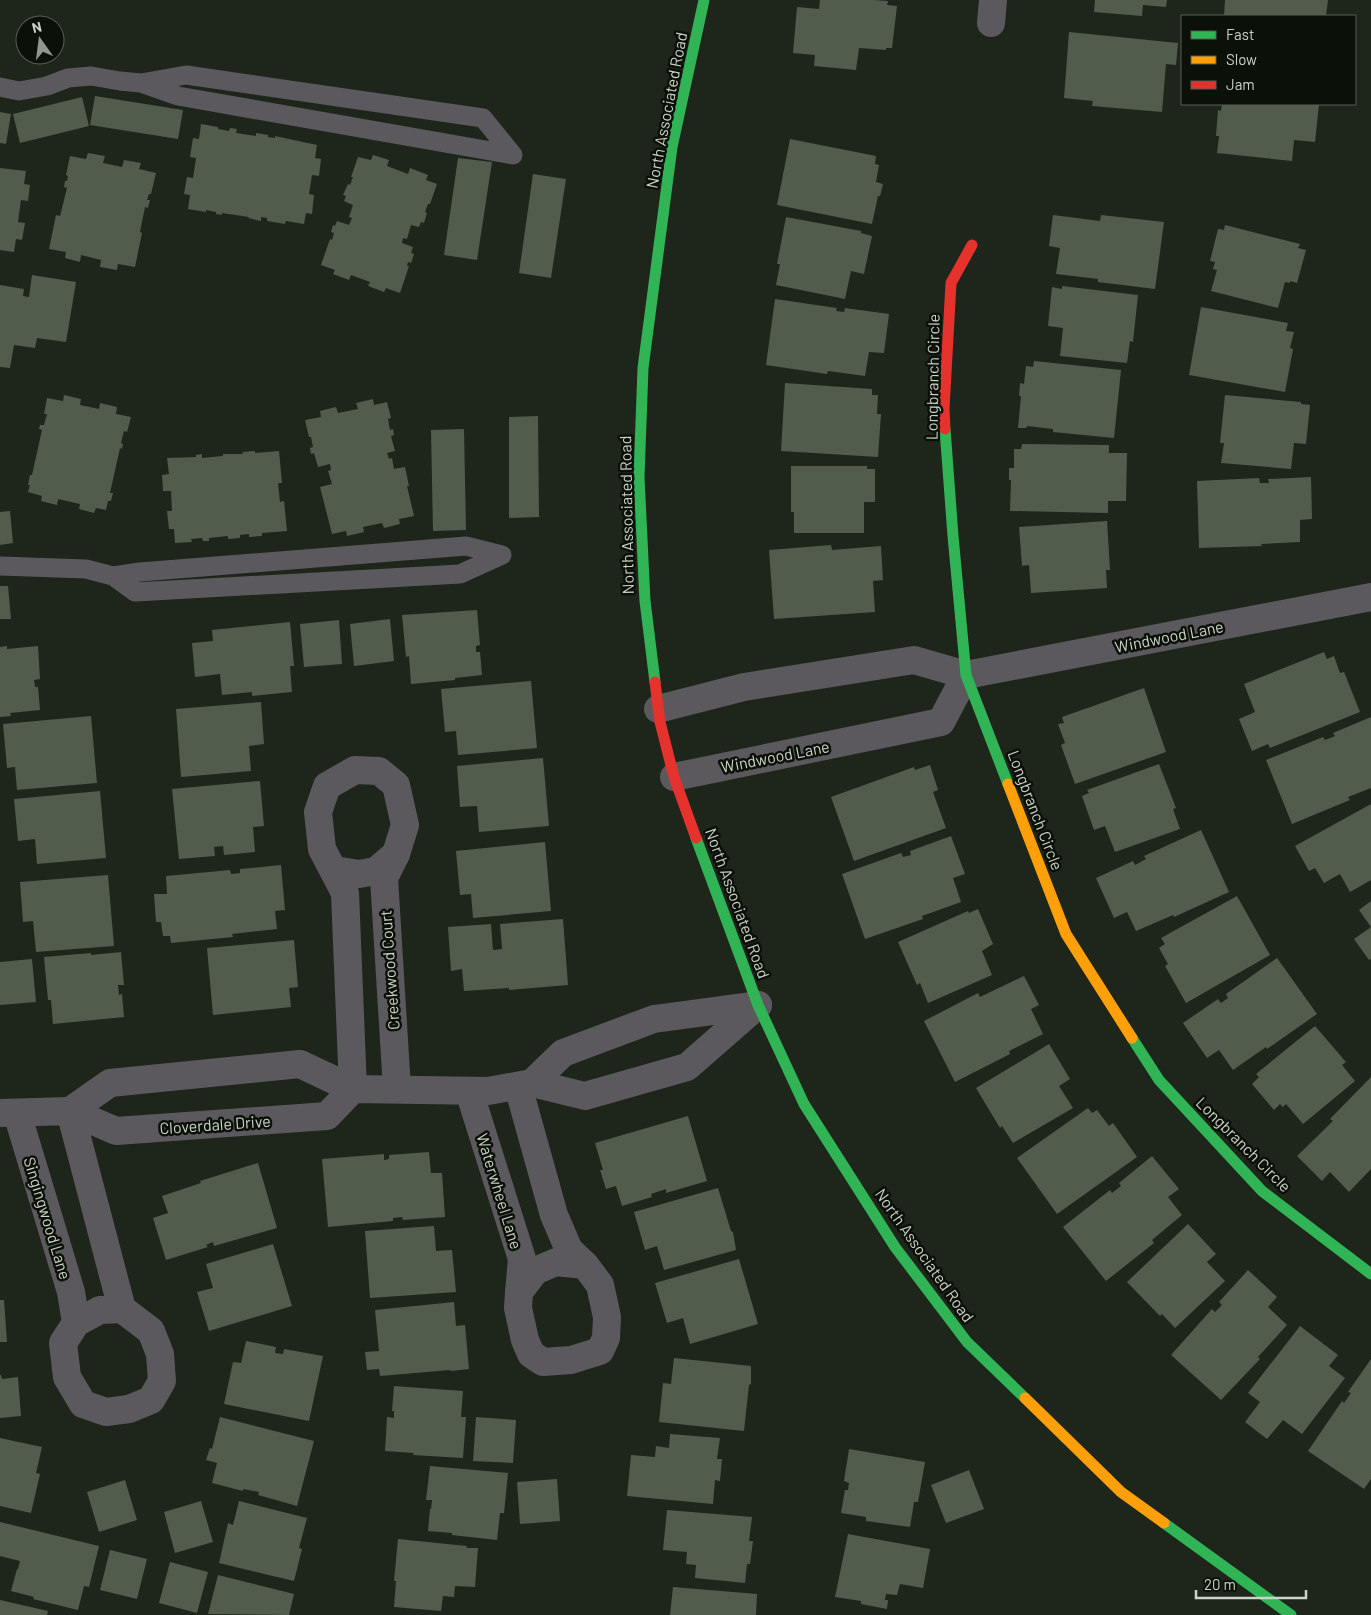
<svg xmlns="http://www.w3.org/2000/svg" width="1371" height="1615" font-family="Barlow,sans-serif">
<rect width="100%" height="100%" fill="#1e261b"/>
<g fill="#515c4d">
<path d="M820 0H874L888 1 887 5 897 6 892 48H886V50L859 48 856 70 814 66 815 55 793 53 797 7 819 9Z"/>
<path d="M1095 0H1167L1166 7 1143 5 1142 16 1094 12Z"/>
<path d="M1225 0H1328L1326 16H1224Z"/>
<path d="M1069 32 1178 43 1176 65 1166 64 1162 112 1092 106 1093 101 1064 98Z"/>
<path d="M95 96 183 110 178 139 90 125Z"/>
<path d="M82 97 89 126 20 143 13 114Z"/>
<path d="M1222 104H1319L1315 142 1294 140 1292 161 1217 153 1219 136H1216L1218 110 1221 111Z"/>
<path d="M0 112 11 114 6 144 0 143Z"/>
<path d="M201 124 218 127V129L229 131 230 128 237 129 236 133 256 136V133L268 135V137L275 138V136L317 145 315 158 321 159 319 176 312 175 309 194 314 195 312 214 306 213 304 224 286 221 285 224 267 221V218L261 217V221L248 218 249 217 222 213V215L216 214V212L206 210V212L188 209 190 195 184 194 187 177 193 178 196 158 190 157 193 138 199 139Z"/>
<path d="M790 139 876 156 875 164 879 165 876 182 883 184 880 196H878L872 224 777 205Z"/>
<path d="M88 153 105 156 103 163 122 167 124 160 141 163 139 169 156 173 151 194H149L147 200H150L148 208 145 207 140 232 142 233 135 267 118 264 117 270 100 267 101 260 81 255 80 262 65 258 66 252 49 249 56 215 60 216 67 188 64 187 65 181H67L68 176 66 175 70 156 86 159Z"/>
<path d="M373 155 389 160 387 166 408 174 410 168 428 175 426 180 437 184 430 204H428L425 212 427 213 424 223 421 222 419 227 411 225 407 239 403 238 402 243 413 247 411 253 414 254 411 263 408 262 407 266H409L400 293 386 288 384 292 368 286 370 282 351 275 349 280 333 274 335 270 321 265 330 239 332 240 334 233 331 232 333 225 335 226 337 221 349 225 352 218 349 217 353 205 344 201 346 196 343 195 348 184 350 185 353 177H351L358 157 371 160Z"/>
<path d="M458 158 492 162 477 260 444 255Z"/>
<path d="M0 168 26 171 24 184 30 185 28 201 21 200 18 222 25 223 22 240 16 239 14 252 0 250Z"/>
<path d="M533 174 566 179 551 278 519 273Z"/>
<path d="M1053 215 1100 221 1101 215 1164 222 1155 289 1098 282V279L1056 274 1060 248 1049 246Z"/>
<path d="M786 217 861 231V233L872 236 864 274 851 271 845 299 776 285 780 264H777Z"/>
<path d="M1225 225 1300 244 1298 248 1306 250 1297 283 1290 281V283L1285 282 1278 308 1211 291 1217 270 1213 269 1215 262 1210 261 1218 229 1224 230Z"/>
<path d="M32 275 76 282 66 342 37 338 35 348 14 345 10 368 0 367V285L24 289 23 296 29 297Z"/>
<path d="M1062 286 1138 295 1133 342 1130 341 1127 363 1060 356 1063 328 1048 326 1052 287 1062 289Z"/>
<path d="M775 299 837 308 836 311 844 312 845 308 889 314 884 353 869 352 865 376 828 371 827 374 766 365Z"/>
<path d="M1201 307 1288 323 1286 331 1294 332 1290 348 1293 349 1285 392 1189 375Z"/>
<path d="M1034 361 1121 370 1114 438 1053 432V429L1027 426 1026 428H1018L1021 396H1019L1020 383 1024 384 1026 366 1033 367Z"/>
<path d="M785 383 872 389V395H878L877 414H881L878 457 781 451Z"/>
<path d="M64 395 81 399 80 405 99 409 100 403 117 407 116 414 131 417 127 432 124 431 121 443 123 444 122 449 120 448 110 493H113L111 501H108L106 510 96 508 94 513 79 509 80 504 58 499 57 505 41 501 42 496 28 492 30 485H28L30 475H32L42 430 39 429 40 425H44L47 414H44L47 398 63 401Z"/>
<path d="M1225 395 1301 402V404L1310 405 1306 444 1294 443 1291 469 1221 463 1224 443H1220Z"/>
<path d="M373 399 374 405 387 402 391 418 388 419 390 430 393 429 394 435 391 436 395 451 387 453 389 459 392 458 394 469 405 467 409 486H407L414 516 399 519 400 524 384 528 382 523 363 527 364 532 347 536 346 531 332 534 320 487 332 484 328 471 331 470 330 464 318 467 314 453 311 454 310 448 313 447 311 437H309L305 420 321 417 320 411 336 407 338 413 358 409 356 403Z"/>
<path d="M538 416 539 517 509 518V417Z"/>
<path d="M464 429 466 530 433 531 431 430Z"/>
<path d="M1022 444 1109 445V453H1127L1126 501H1108V513L1010 511 1011 480H1009V468H1014V449H1021Z"/>
<path d="M255 451V453L279 451 282 483H278L280 502 284 501 287 531 262 533V536L249 537V534L240 535V538L228 539V536L209 538V541H203L202 538 191 539 192 542 175 543 174 529H169L167 511H172L171 491H163L162 475 169 474 167 458 196 457V455L202 454V458L223 456V454H243L242 452Z"/>
<path d="M791 466H867V469H875V502H864V533H794V512H791Z"/>
<path d="M1311 477 1312 519 1300 520V542L1261 544 1262 546 1199 548 1197 481 1259 478 1260 483H1269L1268 479Z"/>
<path d="M10 511 13 543 0 545V512Z"/>
<path d="M1107 521 1110 570H1106L1107 588 1031 593 1029 565 1022 566 1019 527Z"/>
<path d="M831 545 832 550 881 546 883 580 873 581 875 612 774 619 769 550Z"/>
<path d="M0 586H8L11 619H0Z"/>
<path d="M477 610 480 645 476 646V652H480L482 675 455 678V680L411 684 409 656 406 657 402 615Z"/>
<path d="M390 619 394 661 354 666 350 624Z"/>
<path d="M339 620 342 664 304 667 300 624Z"/>
<path d="M290 622 294 666H290L292 692 252 696V692L222 695 220 674 195 677 192 643 213 641 212 630Z"/>
<path d="M7 646V649L38 646 40 679 34 680 35 687H38L40 710 10 713 11 716 0 717V647Z"/>
<path d="M1324 652 1327 659 1334 656 1340 673 1344 672 1360 712 1270 748 1268 744 1252 751 1239 719 1255 712 1244 684Z"/>
<path d="M531 681 537 748 458 755 456 731 445 732 441 689Z"/>
<path d="M1144 688 1166 752 1075 784 1061 745 1065 743 1058 724 1064 723 1062 717Z"/>
<path d="M261 702 264 744 249 746 251 771 181 777 176 709Z"/>
<path d="M91 716 97 783 17 790 15 767 7 768 3 724Z"/>
<path d="M1371 717V788L1348 797 1350 800 1292 824 1266 760 1323 737 1325 740 1335 736 1333 733Z"/>
<path d="M543 758 549 826 479 832 477 806 460 807 457 766Z"/>
<path d="M1159 764 1176 808 1173 809 1180 829 1115 852 1105 826 1094 830 1082 796 1089 793 1087 790Z"/>
<path d="M930 765 938 790 933 792 946 828 854 861 831 797 914 767 915 770Z"/>
<path d="M260 781 264 826 253 827 255 852 224 855 223 846 214 847 215 856 179 859 172 789Z"/>
<path d="M100 791 106 858 37 864 35 839 18 841 14 799Z"/>
<path d="M1371 804V880L1350 892 1340 874 1324 883 1315 868 1309 871 1295 846Z"/>
<path d="M1201 830 1229 892 1174 917 1173 915 1136 931 1127 912 1114 918 1096 878 1133 861 1135 865 1146 859 1144 856Z"/>
<path d="M951 836 965 874 953 878 961 902 922 916 923 919 865 939 842 874 901 853 903 857 911 855 910 851Z"/>
<path d="M545 842 551 911 473 918 471 894 460 895 456 851Z"/>
<path d="M281 865 285 910 275 911 277 929 232 934 233 937 171 943 170 936H163L161 922H156L154 894H167L166 876 230 870 231 874 240 873V869Z"/>
<path d="M108 875 114 946 36 952 33 921 23 922 20 882Z"/>
<path d="M1237 896 1270 955 1186 1003 1165 966 1168 964 1159 948 1165 944 1161 938Z"/>
<path d="M1371 901V927L1359 910Z"/>
<path d="M978 909 993 944 982 951 992 975 928 1003 920 983 917 985 898 942 968 911 969 913Z"/>
<path d="M563 919 568 985 509 990V988L464 991 462 969 451 971 448 927 491 924 493 950 502 949 500 924Z"/>
<path d="M1371 927V959L1369 960 1354 939Z"/>
<path d="M294 940 298 987 289 988 291 1007 213 1015 207 948Z"/>
<path d="M121 952 124 985H118L119 995 122 994 124 1017 53 1024 51 1000H48L44 957 91 953V955Z"/>
<path d="M1277 958 1317 1014 1267 1049 1266 1047 1233 1070 1219 1050 1207 1058 1183 1023 1218 999 1221 1003 1228 998 1226 994Z"/>
<path d="M32 959 36 1002 0 1005V962Z"/>
<path d="M1024 976 1039 1005 1031 1009 1043 1034 1009 1051 1010 1054 955 1082 924 1021 978 993 980 997Z"/>
<path d="M1315 1026 1346 1062 1342 1065 1355 1081 1303 1124 1286 1104 1283 1107 1280 1104 1274 1110 1252 1084 1259 1077 1256 1074Z"/>
<path d="M1049 1044 1070 1079 1059 1086 1073 1108 1013 1143 1002 1126 1000 1128 976 1088Z"/>
<path d="M1371 1077V1169L1349 1192 1330 1172 1322 1181 1297 1156 1333 1121 1330 1119Z"/>
<path d="M1088 1108 1092 1113 1097 1110 1109 1126 1113 1123 1137 1157 1057 1214 1017 1158Z"/>
<path d="M688 1116 707 1181 666 1193V1189L651 1194 652 1197 622 1206 616 1186 606 1189 600 1170H603L595 1143Z"/>
<path d="M429 1152 431 1173H442L445 1217 403 1220 402 1217 393 1218V1221L328 1227 322 1159 384 1154V1160L389 1159V1155Z"/>
<path d="M1152 1156 1179 1189 1168 1197 1182 1215 1152 1240 1154 1243 1106 1281 1063 1227 1110 1190 1112 1193 1121 1186 1119 1183Z"/>
<path d="M258 1163 277 1228 214 1246 213 1242 206 1245 208 1247 166 1260 153 1218 168 1213 162 1196 201 1183 200 1181Z"/>
<path d="M718 1188 731 1231 733 1232 736 1250 664 1270 657 1246 645 1250 634 1212Z"/>
<path d="M1188 1224 1216 1254 1207 1262 1225 1281 1175 1328 1162 1314 1160 1316 1127 1282Z"/>
<path d="M434 1226 436 1251 452 1250 456 1292 370 1298 365 1231Z"/>
<path d="M273 1244 292 1306 209 1331 197 1292 213 1288 206 1264Z"/>
<path d="M739 1259 758 1324 690 1344 683 1318 667 1323 655 1283Z"/>
<path d="M1248 1270 1277 1297 1268 1307 1287 1325 1258 1357 1260 1359 1221 1400 1171 1355 1212 1309 1215 1312 1222 1305 1219 1302Z"/>
<path d="M0 1300H4L7 1342H0Z"/>
<path d="M454 1302 456 1326 465 1325 469 1369 451 1371 450 1370 380 1376 379 1369 367 1370 365 1352 379 1351 375 1310Z"/>
<path d="M1300 1326 1338 1355 1329 1366 1345 1378 1302 1434 1283 1420 1267 1439 1245 1422 1260 1402 1248 1393Z"/>
<path d="M246 1341 276 1347 275 1353 283 1354 284 1349 323 1356 309 1421 224 1404 233 1362 241 1363Z"/>
<path d="M674 1358 751 1366V1384L749 1385 744 1431 659 1422 663 1383 671 1384Z"/>
<path d="M1371 1359V1479L1364 1489 1308 1451 1342 1401 1344 1403 1351 1393 1348 1392Z"/>
<path d="M0 1375H1L2 1379 18 1377 21 1416 0 1418Z"/>
<path d="M394 1386 463 1391 461 1417H466L463 1458 413 1455 414 1453 385 1451 387 1417 394 1418V1411H392Z"/>
<path d="M220 1417 314 1441 297 1506 258 1495 259 1492 243 1489V1491L212 1483 217 1463 206 1460 210 1448 212 1449Z"/>
<path d="M476 1417 516 1420 513 1463 473 1461Z"/>
<path d="M670 1434 720 1438 717 1459H722L720 1481 715 1480 713 1504 627 1496 631 1455 655 1457 656 1446 669 1448Z"/>
<path d="M0 1438 42 1447 36 1473 40 1474 31 1513 0 1506Z"/>
<path d="M849 1449 925 1462 918 1502H914L910 1527 866 1521V1517L841 1513 845 1490H848L849 1483 844 1481Z"/>
<path d="M430 1466 508 1473 504 1513H500L497 1540 452 1535V1533L428 1531 430 1509H431L432 1500H426Z"/>
<path d="M969 1470 984 1509 946 1523 931 1485Z"/>
<path d="M557 1479 560 1521 520 1524 517 1482Z"/>
<path d="M125 1480 137 1520 99 1532 87 1492Z"/>
<path d="M201 1501 213 1542 175 1553 164 1512Z"/>
<path d="M239 1501 307 1518 299 1548 302 1549 294 1581 219 1563 228 1523 233 1525Z"/>
<path d="M667 1510 752 1517 749 1541H753L750 1564H747L745 1583 695 1578 696 1565 686 1564 687 1552 663 1550Z"/>
<path d="M0 1522 99 1546 89 1587 84 1586 78 1610 33 1599 34 1597 11 1591 17 1569H18L20 1561 0 1556Z"/>
<path d="M848 1534 930 1549 923 1588 900 1584 897 1595 886 1594 885 1600H888L887 1609 861 1604V1601L835 1597Z"/>
<path d="M398 1539 467 1546 466 1548H478L475 1587 455 1586 454 1597 443 1596 441 1611 394 1607 396 1581H394Z"/>
<path d="M110 1550 147 1559 137 1599 100 1590Z"/>
<path d="M170 1562 208 1572 197 1613 159 1603Z"/>
<path d="M218 1575 294 1594 289 1615 208 1614Z"/>
<path d="M673 1587 757 1594 756 1615H670Z"/>
<path d="M0 1600 48 1611 47 1615H0Z"/>
</g>
<g fill="none" stroke-linecap="round" stroke-linejoin="round">
<g stroke="#5c595e" stroke-width="19">
<path d="M0 87 19 91 47 86 68 78 91 76 120 81 141 83 186 75 483 118 513 155 178 96 141 83"/>
<path d="M466 546 502 555 460 574 135 592 113 576 140 572Z"/>
<path d="M0 566 86 569 113 576"/>
</g>
<g stroke="#5c595e" stroke-width="28">
<path d="M991 23 993 0"/>
<path d="M658 709 744 687 914 660 966 675 1371 597"/>
<path d="M674 777 941 722 966 675"/>
<path d="M396 854 384 878 397 1089"/>
<path d="M334 870 359 874 376 871 396 854 405 825 396 785 379 771 355 770 327 786 318 812 322 849 345 893 353 1089"/>
<path d="M532 1083 563 1053 654 1019 758 1005"/>
<path d="M518 1086 554 1215 569 1250 585 1265 600 1285 607 1317 606 1338 600 1351 571 1360 543 1362 531 1354 525 1340 518 1308 519 1292 535 1271 556 1262 585 1265"/>
<path d="M353 1089 327 1116 116 1131 70 1111 110 1083 300 1064 353 1089 488 1091 532 1083 585 1096 687 1067 758 1005"/>
<path d="M469 1091 522 1259 519 1292"/>
<path d="M0 1113 70 1111 122 1309 151 1331 160 1354 162 1381 151 1400 129 1409 106 1412 83 1404 67 1377 63 1343 76 1323 100 1310 122 1309"/>
<path d="M17 1113 71 1292 76 1323"/>
</g>
<g stroke="#30b455" stroke-width="11">
<path d="M945 429 953 536 966 675 1008 784"/>
<path d="M655 682 645 601 639 477 643 368 672 147 704 0"/>
<path d="M696 838 758 1005 804 1104 895 1247 967 1342 1025 1398"/>
<path d="M1132 1038 1159 1080 1262 1191 1371 1274"/>
<path d="M1164 1523 1291 1615"/>
</g>
<g stroke="#ff9f0a" stroke-width="11">
<path d="M1008 784 1066 934 1132 1038"/>
<path d="M1025 1398 1121 1492 1164 1523"/>
</g>
<g stroke="#e5322d" stroke-width="11">
<path d="M945 429 944 409 951 283 972 245"/>
<path d="M655 682 660 722 674 777 696 838"/>
</g>
</g>
<g text-anchor="middle" dominant-baseline="central" stroke-width="5" stroke-linejoin="round" paint-order="stroke">
<g font-size="16" fill="#cbd5c7" stroke="#0b1108">
<text transform="translate(666 110) rotate(-79)">North Associated Road</text>
<text transform="translate(932 377) rotate(-89)">Longbranch Circle</text>
<text transform="translate(626 515) rotate(-91)">North Associated Road</text>
<text transform="translate(1169 636) rotate(-11)">Windwood Lane</text>
<text transform="translate(775 756) rotate(-11)">Windwood Lane</text>
<text transform="translate(1036 810) rotate(69)">Longbranch Circle</text>
<text transform="translate(738 903) rotate(70)">North Associated Road</text>
<text transform="translate(389 970) rotate(-94)">Creekwood Court</text>
<text transform="translate(215 1124) rotate(-4)">Cloverdale Drive</text>
<text transform="translate(1244 1144) rotate(45)">Longbranch Circle</text>
<text transform="translate(500 1191) rotate(73)">Waterwheel Lane</text>
<text transform="translate(48 1218) rotate(73)">Singingwood Lane</text>
<text transform="translate(925 1255) rotate(55)">North Associated Road</text>
</g>
</g>
<rect x="1181" y="15" width="175" height="90" fill="#0b1108" stroke="#585f54"/>
<rect x="1191" y="31" width="25" height="8" fill="#30b455" stroke="#585f54"/>
<text x="1226" y="40" font-size="15" fill="#cbd5c7">Fast</text>
<rect x="1191" y="56" width="25" height="8" fill="#ff9f0a" stroke="#585f54"/>
<text x="1226" y="65" font-size="15" fill="#cbd5c7">Slow</text>
<rect x="1191" y="81" width="25" height="8" fill="#e5322d" stroke="#585f54"/>
<text x="1226" y="90" font-size="15" fill="#cbd5c7">Jam</text>
<g transform="translate(40 40) rotate(346)"><circle r="24" fill="#0b1108" stroke="#585f54"/>
<path d="M0-4L9 19L0 12L-9 19Z" fill="#8e988b"/>
<text y="-8" font-size="14" font-weight="bold" text-anchor="middle" fill="#cbd5c7">N</text>
</g>
<path d="M1196 1590v8h110v-8" fill="none" stroke="#cbd5c7" stroke-width="2.5"/>
<text x="1204" y="1590" font-size="15" fill="#cbd5c7" stroke="#0b1108" stroke-width="4" paint-order="stroke">20 m</text>
</svg>
